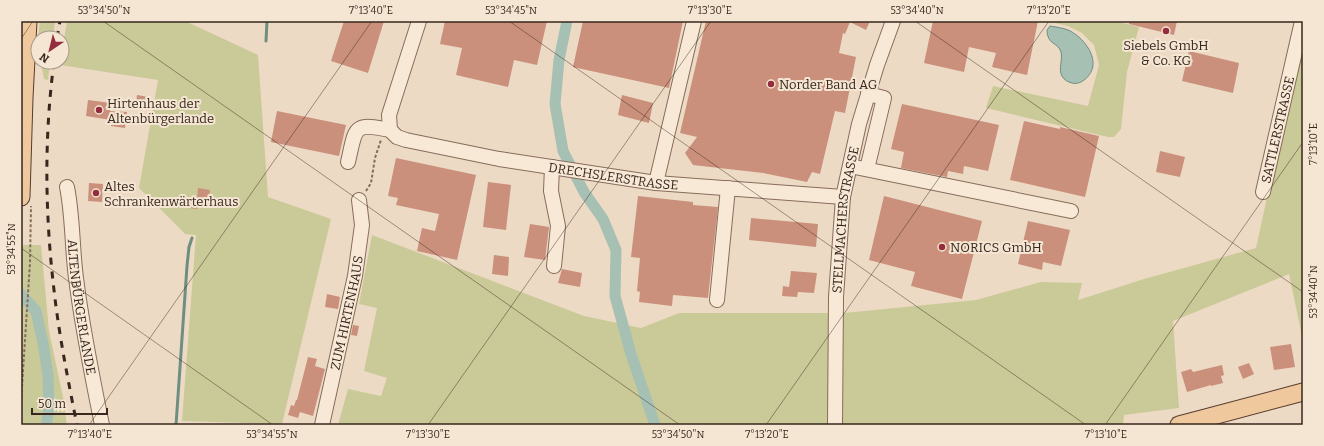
<svg xmlns="http://www.w3.org/2000/svg" width="1324" height="446" font-family="Bitter,serif">
<rect width="100%" height="100%" fill="#eddac4"/>
<g fill="#cac998">
<path d="M40 21H55L53 38H38Z"/>
<path d="M67 21H185L258 55 268 197 331 219 282 424 182 421 196 235 185 234 139 188 158 80 60 65V62H62V51Z"/>
<path d="M1046 21H1115L1139 27 1127 72 1121 129 1114 137H1108L986 108 993 86 1088 106 1099 65 1094 45 1082 33 1068 26Z"/>
<path d="M1302 37 1303 341 1289 274 1173 321 1179 408 1124 415 1123 425H338L348 389 381 396 387 378 364 371 377 308 359 304 372 235 584 316 641 328 679 313H844L976 300 1041 282 1082 283 1078 300 1144 279 1256 248Z"/>
<path d="M41 62H50L48 80 44 79Z"/>
<path d="M21 245H41L49 331 63 397 67 425H21Z"/>
</g>
<path fill="#a6c0b4" stroke="#6d8e81" d="M1050 26C1056 27 1063 28 1068 30 1080 35 1093 50 1093 63 1094 73 1082 86 1072 83 1068 82 1064 80 1062 76 1058 69 1063 60 1061 52 1058 42 1047 45 1047 30Z"/>
<g fill="none" stroke-linecap="round" stroke-linejoin="round">
<g stroke="#6d8e81" stroke-width="3">
<path d="M266 41 267 21"/>
<path d="M176 425 187 266 189 247 192 238"/>
</g>
<g stroke="#a6c0b4" stroke-width="11">
<path d="M567 21 559 60 555 104 563 151 584 192 603 219 616 250 615 296 631 354 655 425"/>
<path d="M21 294 36 311 43 343 48 375 49 410 46 425"/>
</g>
</g>
<g fill="#ca907b">
<path d="M344 21H384L368 73 331 61Z"/>
<path d="M445 21H547L537 65 514 60 508 87 456 75 462 48 440 44Z"/>
<path d="M583 21H683L669 88 573 67Z"/>
<path d="M706 21H870L866 30 850 22 845 34 843 33 839 53 856 57 845 113 835 111 820 174 812 172 807 182 763 173 693 165 685 153 697 137 680 133Z"/>
<path d="M933 21H1038L1027 75 992 67 996 53 969 47 964 72 924 63Z"/>
<path d="M1129 21H1177L1174 35 1129 24Z"/>
<path d="M1189 51 1239 63 1233 93 1182 81Z"/>
<path d="M137 95 149 97 148 106 136 104Z"/>
<path d="M622 95 653 103 649 123 618 115Z"/>
<path d="M88 100 111 103 110 111 127 112 125 128 111 126V120L86 116Z"/>
<path d="M902 104 999 125 988 171 964 166 963 174 948 171 947 177 901 168 904 152 891 149Z"/>
<path d="M277 111 346 125 339 156 271 142Z"/>
<path d="M1024 121 1060 129V127L1099 136 1085 197 1010 180Z"/>
<path d="M1160 151 1185 157 1180 177 1156 172Z"/>
<path d="M396 158 476 175 457 260 417 251 422 228 435 231 439 214 396 205 398 198 388 196Z"/>
<path d="M488 182 511 185 506 230 483 227Z"/>
<path d="M89 183 103 184 102 202 88 201Z"/>
<path d="M198 188 210 190 208 206 197 205V209L181 207 182 197 197 199Z"/>
<path d="M638 196 693 202V205L718 207 708 298 673 295 672 306 639 302 640 292 637 291 640 258 631 257Z"/>
<path d="M884 196 982 221 962 299 911 286 915 272 869 260Z"/>
<path d="M751 218 818 224 816 247 749 240Z"/>
<path d="M1028 221 1070 230 1061 266 1043 262 1042 270 1018 264Z"/>
<path d="M530 224 549 227 545 260 524 257Z"/>
<path d="M494 255 509 257 508 276 492 274Z"/>
<path d="M562 269 582 273 580 287 558 283Z"/>
<path d="M791 271 817 273 814 293 798 292 797 297 782 296 783 286 789 287Z"/>
<path d="M327 294 340 297 338 309 325 307Z"/>
<path d="M353 325 359 326 357 336 351 335Z"/>
<path d="M1291 344 1295 367 1274 370 1270 347Z"/>
<path d="M308 357 317 359 315 366 325 369 313 416 300 412 298 418 288 415 291 405 294 406 296 400H297Z"/>
<path d="M1249 363 1254 374 1243 379 1238 367Z"/>
<path d="M1222 365 1224 375 1221 376 1223 383 1211 386V385L1187 392 1181 372 1191 369 1193 372Z"/>
</g>
<g fill="none" stroke-linecap="round" stroke-linejoin="round">
<defs>
<g id="minor">
<path id="s1" d="M390 130 397 137 406 140 499 159 656 183 843 197"/>
<path d="M390 130 389 115 419 21"/>
<path d="M348 162C356 128 352 122 390 130"/>
<path d="M850 166 1071 211"/>
<path d="M552 167 551 191 558 226 554 266"/>
<path d="M867 169 884 98 868 94"/>
<path d="M656 183 694 21"/>
<path id="s2" d="M67 187C73 217 72 248 76 278 82 327 92 376 102 425"/>
<path id="s3" d="M1263 192 1302 21"/>
<path d="M717 300 728 188"/>
<path id="s4" d="M322 425 355 276 362 225 359 200"/>
<path id="s5" d="M835 425 836 297 843 197 859 124 877 65 893 21"/>
</g>
<g id="major">
<path d="M21 197 24 98 28 21"/>
<path d="M1179 425 1303 392"/>
</g>
</defs>
<use href="#minor" stroke="#876c5b" stroke-width="16"/>
<use href="#major" stroke="#553b2f" stroke-width="19"/>
<g stroke="#876c5b" stroke-width="2" stroke-dasharray="3 2" stroke-linecap="butt">
<path d="M366 191 371 183 375 158 381 140"/>
<path d="M21 402 30 263 31 206"/>
</g>
<use href="#minor" stroke="#f8e9d7" stroke-width="14"/>
<use href="#major" stroke="#efc99d" stroke-width="17"/>
<g stroke="#37271e" stroke-width="3" stroke-dasharray="7 7" stroke-linecap="butt">
<path d="M57 38 60 21"/>
<path d="M54 62C44 137 45 214 54 290 59 335 68 380 77 425"/>
</g>
</g>
<path fill="none" stroke="#37271e" stroke-width="1" stroke-opacity="0.45" d="M103 21 680 425M509 21 1086 425M915 21 1303 292M21 39 33 21M21 248 273 425M89 425 372 21M428 425 711 21M766 425 1049 21M1105 425 1303 142"/>
<g fill="#942d3d" stroke="#f4e6d3" stroke-width="1.5">
<circle cx="1166" cy="31" r="4"/>
<circle cx="771" cy="84" r="4"/>
<circle cx="99" cy="110" r="4"/>
<circle cx="96" cy="193" r="4"/>
<circle cx="942" cy="247" r="4"/>
</g>
<g text-anchor="middle" dominant-baseline="central" stroke-width="4" stroke-linejoin="round" paint-order="stroke">
<g font-size="13" fill="#37271e" stroke="#f4e6d3" text-anchor="start">
<text x="1166" y="45" text-anchor="middle">Siebels GmbH<tspan x="1166" dy="15">&amp; Co. KG</tspan></text>
<text x="779" y="84">Norder Band AG</text>
<text x="107" y="103">Hirtenhaus der<tspan x="107" dy="15">Altenbürgerlande</tspan></text>
<text x="104" y="186">Altes<tspan x="104" dy="15">Schrankenwärterhaus</tspan></text>
<text x="950" y="247">NORICS GmbH</text>
</g>
<g font-size="13" fill="#37271e" stroke="#f4e6d3">
<text stroke="none"><textPath href="#s3" startOffset="64">SATTLERSTRASSE</textPath></text>
<text stroke="none"><textPath href="#s1" startOffset="230">DRECHSLERSTRASSE</textPath></text>
<text stroke="none"><textPath href="#s5" startOffset="206">STELLMACHERSTRASSE</textPath></text>
<text stroke="none"><textPath href="#s2" startOffset="121">ALTENBÜRGERLANDE</textPath></text>
<text stroke="none"><textPath href="#s4" startOffset="115">ZUM HIRTENHAUS</textPath></text>
</g>
</g>
<rect width="1324" height="446" fill="none" stroke="#f4e6d3" stroke-width="44"/>
<g transform="translate(50 50) rotate(215)"><circle r="19" fill="#f4e6d3" stroke="#a89a8b"/>
<path d="M0-3L7 15L0 10L-7 15Z" fill="#942d3d"/>
<text y="-6" font-size="11" font-weight="bold" text-anchor="middle" fill="#37271e">N</text>
</g>
<path d="M32 408v6h75v-6" fill="none" stroke="#37271e" stroke-width="2"/>
<text x="38" y="408" font-size="12" fill="#37271e" stroke="#f4e6d3" stroke-width="3" paint-order="stroke">50 m</text>
<rect x="22" y="22" width="1280" height="402" fill="none" stroke="#37271e" stroke-width="1.5"/>
<g font-size="10" text-anchor="middle" fill="#37271e">
<text x="104" y="14">53°34'50"N</text>
<text x="371" y="14">7°13'40"E</text>
<text x="511" y="14">53°34'45"N</text>
<text x="710" y="14">7°13'30"E</text>
<text x="917" y="14">53°34'40"N</text>
<text x="1049" y="14">7°13'20"E</text>
<text transform="translate(1313 144) rotate(-90)" y="4">7°13'10"E</text>
<text transform="translate(11 249) rotate(-90)" y="4">53°34'55"N</text>
<text transform="translate(1313 292) rotate(-90)" y="4">53°34'40"N</text>
<text x="90" y="438">7°13'40"E</text>
<text x="272" y="438">53°34'55"N</text>
<text x="428" y="438">7°13'30"E</text>
<text x="678" y="438">53°34'50"N</text>
<text x="767" y="438">7°13'20"E</text>
<text x="1106" y="438">7°13'10"E</text>
</g>
</svg>
